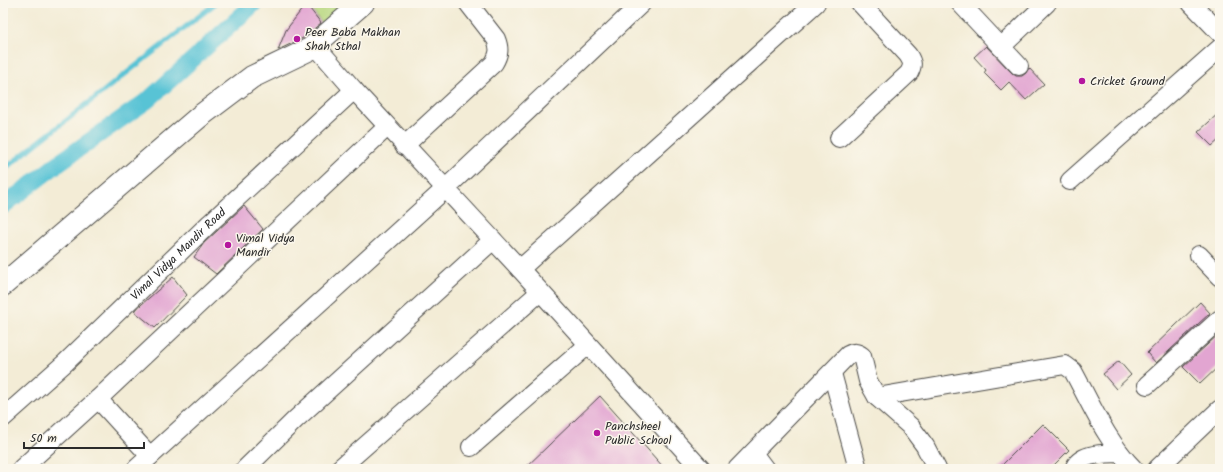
<svg xmlns="http://www.w3.org/2000/svg" width="1223" height="472" font-family="Kalam,sans-serif">
<rect width="100%" height="100%" fill="#fbf7ec"/>
<filter id="ink" filterUnits="userSpaceOnUse"><feTurbulence type="fractalNoise" baseFrequency=".025" numOctaves="2"/><feDisplacementMap in="SourceGraphic" scale="8" xChannelSelector="R" yChannelSelector="G"/><feConvolveMatrix kernelMatrix="1 2 1 2 8 2 1 2 1" color-interpolation-filters="sRGB"/></filter>
<filter id="wash" filterUnits="userSpaceOnUse"><feTurbulence type="fractalNoise" baseFrequency=".012" numOctaves="4" result="noise"/><feDisplacementMap in="SourceGraphic" scale="16" xChannelSelector="R" yChannelSelector="G"/><feGaussianBlur stdDeviation="0.9" result="paint"/><feColorMatrix in="noise" values="0 0 0 0 0 0 0 0 0 0 0 0 0 0 0 0 0 1.4 0 .05"/><feComposite in="paint" operator="in"/></filter>
<g filter="url(#wash)">
<rect width="100%" height="100%" fill="#f3ecd6"/>
<path fill="#b7d77e" stroke="#718154" d="M307 3H357L326 29Z"/>
<g fill="none" stroke-linecap="round" stroke-linejoin="round">
<path stroke="#59c3d5" stroke-width="5" d="M3 170 216 3"/>
<path stroke="#59c3d5" stroke-width="17" d="M3 206 60 162 148 100 255 3"/>
</g>
<g id="blocks">
<g fill="#e2a5d1">
<path d="M306 4 321 23 303 38 278 50 286 30Z"/>
<path d="M986 46 1012 73 1016 76H1022L1026 73 1029 68 1044 84 1026 100 1009 82 1001 90 984 73 986 70 974 57Z"/>
<path d="M1220 112V139L1212 146 1198 132Z"/>
<path d="M244 206 263 229 216 274 194 257 204 243Z"/>
<path d="M173 277 187 295 155 328 134 311Z"/>
<path d="M1200 302 1210 313 1156 363 1147 353Z"/>
<path d="M1220 333V365L1200 384 1183 367Z"/>
<path d="M1119 361 1131 375 1116 389 1103 374Z"/>
<path d="M600 396 665 469H524Z"/>
<path d="M1043 424 1069 450 1050 469H998Z"/>
</g>
</g>
</g>
<g filter="url(#ink)">
<use href="#blocks" fill-opacity="0" stroke="#494845" stroke-width="1"/>
<g fill="none" stroke-linecap="round" stroke-linejoin="round">
<defs>
<g id="minor">
<path d="M960 3 1019 66"/>
<path d="M1191 3 1220 33"/>
<path d="M314 44 354 90 520 269 701 469"/>
<path d="M1001 47 1047 3"/>
<path d="M839 138 909 73C913 65 913 63 908 55L860 3"/>
<path d="M404 146 494 63C499 54 500 49 496 39L468 3"/>
<path d="M1070 181 1220 48"/>
<path d="M1199 255 1220 277"/>
<path d="M520 269 816 3"/>
<path d="M832 373 858 469"/>
<path d="M1147 385 1220 319"/>
<path d="M877 397 1065 365 1073 371C1091 404 1107 442 1134 469"/>
<path d="M98 399 150 456"/>
<path id="s1" d="M3 418 65 363 210 223 354 90"/>
<path d="M471 447 588 345"/>
<path d="M753 453 765 469"/>
<path d="M21 469 98 399 387 127"/>
<path d="M136 469 445 189 642 3"/>
<path d="M245 469 296 419 493 240"/>
<path d="M339 469 540 292"/>
<path d="M737 469 848 355C854 352 857 352 862 356L868 381 877 397 911 427 925 446 937 469"/>
<path d="M1074 469C1080 452 1106 454 1120 453"/>
<path d="M1157 469 1220 409"/>
</g>
<path id="tertiary" d="M3 285 199 117 252 77 310 49 363 3"/>
</defs>
<use href="#minor" stroke="#494845" stroke-width="20"/>
<use href="#tertiary" stroke="#494845" stroke-width="24"/>
<use href="#minor" stroke="#fff" stroke-width="18"/>
<use href="#tertiary" stroke="#fff" stroke-width="22"/>
</g>
</g>
<g fill="#b5179e" stroke="#fbf7ec" stroke-width="1.5">
<circle cx="297" cy="39" r="4"/>
<circle cx="1082" cy="81" r="4"/>
<circle cx="228" cy="245" r="4"/>
<circle cx="597" cy="433" r="4"/>
</g>
<g text-anchor="middle" dominant-baseline="central" stroke-width="3" stroke-linejoin="round" paint-order="stroke">
<g font-size="12" fill="#2b2b2b" stroke="#fbf7ec" text-anchor="start">
<text x="305" y="32">Peer Baba Makhan<tspan x="305" dy="14">Shah Sthal</tspan></text>
<text x="1090" y="81">Cricket Ground</text>
<text x="236" y="238">Vimal Vidya<tspan x="236" dy="14">Mandir</tspan></text>
<text x="605" y="426">Panchsheel<tspan x="605" dy="14">Public School</tspan></text>
</g>
<g font-size="12" fill="#2b2b2b" stroke="#fbf7ec">
<text stroke="none"><textPath href="#s1" startOffset="240">Vimal Vidya Mandir Road</textPath></text>
</g>
</g>
<rect width="1223" height="472" fill="none" stroke="#fbf7ec" stroke-width="16"/>
<path d="M24 442v6h120v-6" fill="none" stroke="#2b2b2b" stroke-width="2"/>
<text x="30" y="442" font-size="12" fill="#2b2b2b" stroke="#fbf7ec" stroke-width="3" paint-order="stroke">50 m</text>
</svg>
